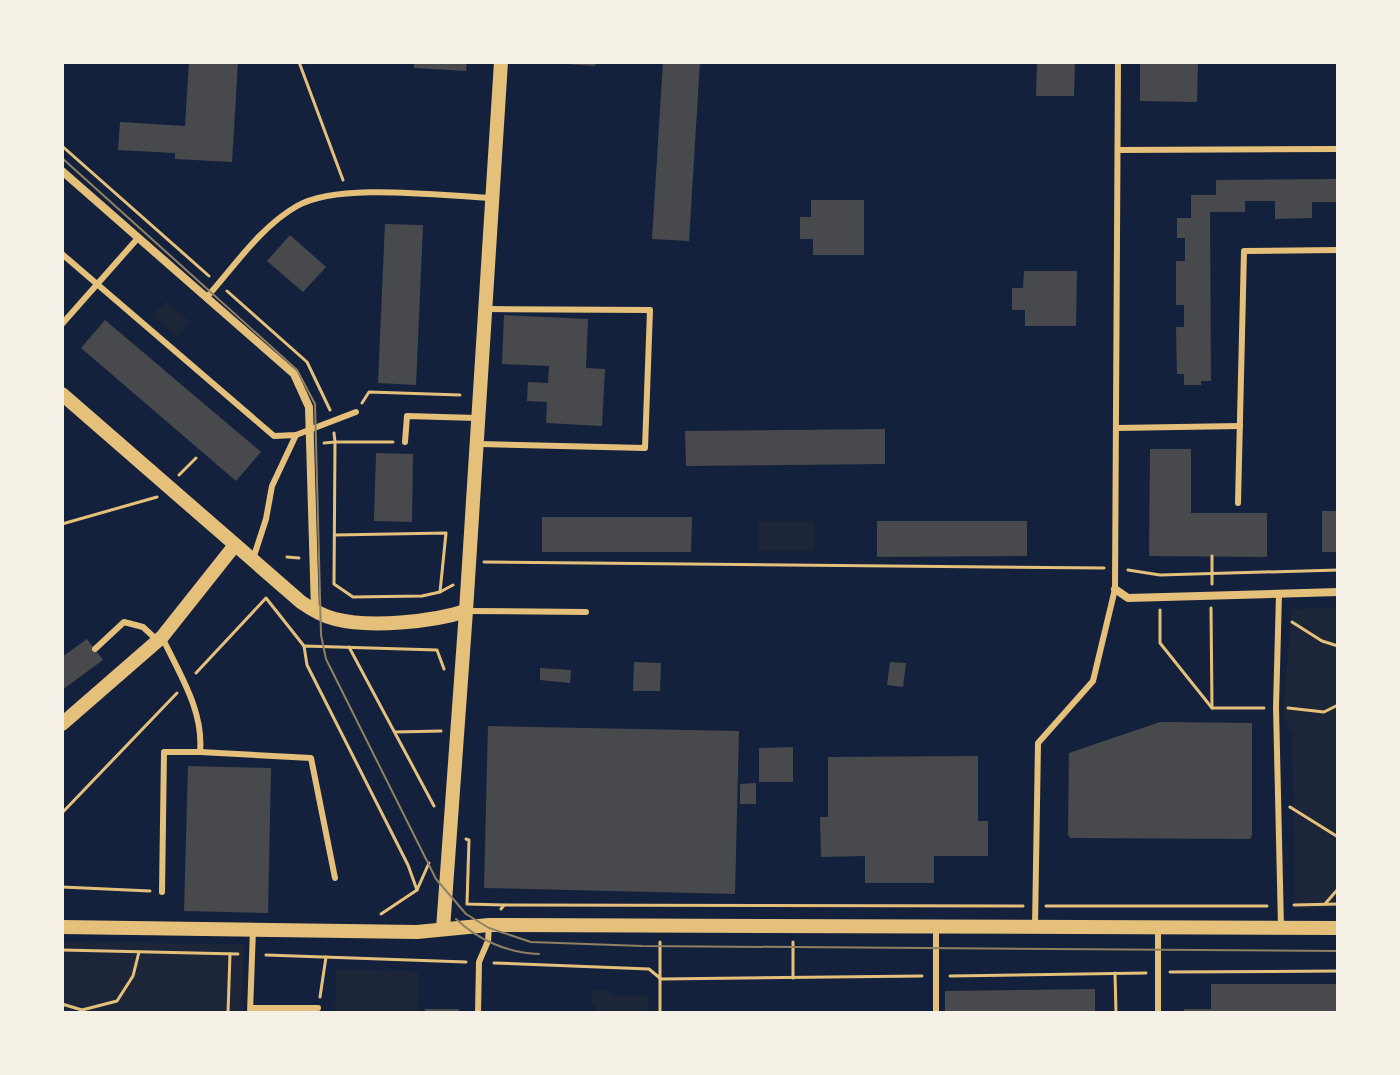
<svg xmlns="http://www.w3.org/2000/svg" width="1400" height="1075" font-family="Overpass,sans-serif">
<rect width="100%" height="100%" fill="#14213d"/>
<g fill="#1d2539">
<path d="M166 301 190 322 177 337 153 316Z"/>
<rect x="758" y="521" width="56" height="30"/>
<path d="M1338 608V908L1295 909 1292 734 1283 715 1292 609Z"/>
<path d="M62 942 244 944 242 1013H62Z"/>
<path d="M336 969 419 971 418 1013H335Z"/>
<path d="M611 990V995H648V1013H600L592 1004V991Z"/>
</g>
<g fill="#48494c">
<path d="M189 62H238L232 162 175 159V153L118 150 120 122 185 126Z"/>
<path d="M414 62H467L466 71 414 68Z"/>
<path d="M567 62H596L595 66 567 64Z"/>
<path d="M663 62H700L689 241 652 239Z"/>
<path d="M1037 62H1075L1074 96H1036Z"/>
<path d="M1140 62H1198L1197 102 1140 101Z"/>
<path d="M1338 179V202H1312V218L1275 219V201H1245V212H1210L1211 381H1201V385H1184V374H1177L1176 327H1184V305H1176V261H1185V238H1177V218H1191V195H1216V180Z"/>
<path d="M811 200H864V255H813V239H800V217H811Z"/>
<path d="M385 224 423 225 416 385 378 383Z"/>
<path d="M290 235 326 267 303 292 267 261Z"/>
<path d="M1024 271H1077L1076 326H1025V310H1012V288H1023Z"/>
<path d="M504 315 588 319 586 368 605 369 602 426 546 423 547 402 527 401 528 382 548 383 549 366 502 364Z"/>
<path d="M105 320 261 452 236 481 81 348Z"/>
<path d="M885 429V464L686 466 685 431Z"/>
<path d="M1150 449H1191V513H1267V557L1149 556Z"/>
<path d="M376 453 413 454 412 522 374 521Z"/>
<rect x="1322" y="511" width="16" height="41"/>
<path d="M542 517H692L691 552H542Z"/>
<path d="M877 521H1027V556L877 557Z"/>
<path d="M87 639 103 660 62 690V657Z"/>
<path d="M634 662 661 663 660 691H633Z"/>
<path d="M890 662 906 663 903 687 887 685Z"/>
<path d="M540 668 571 670 570 683 540 680Z"/>
<path d="M1160 722 1252 723V835L1250 839 1070 838 1068 834 1069 753Z"/>
<path d="M488 726 739 731 735 894 484 888Z"/>
<path d="M793 747V782H759V748Z"/>
<path d="M978 756V821H988V856H934V883H865V856L821 857 820 817H828V757Z"/>
<path d="M188 766 271 768 268 913 184 911Z"/>
<path d="M756 783V804H740V784Z"/>
<path d="M1211 984H1338V1013H1184V1009H1211Z"/>
<path d="M1095 989V1013H945V991Z"/>
<rect x="425" y="1009" width="34" height="4"/>
</g>
<g fill="none" stroke-linecap="round" stroke-linejoin="round">
<g stroke="#e5c07b" stroke-width="3">
<path d="M299 62 343 180"/>
<path d="M62 146 209 276"/>
<path d="M227 291 307 362 330 410"/>
<path d="M362 403 369 392 460 395"/>
<path d="M393 442H335L334 584 353 597 422 596 440 592 453 585"/>
<path d="M324 443 335 442 334 433"/>
<path d="M179 475 196 458"/>
<path d="M62 524 157 497"/>
<path d="M335 535 446 533 440 592"/>
<path d="M287 557 299 558"/>
<path d="M484 562 1104 568"/>
<path d="M1128 570 1160 575 1338 570"/>
<path d="M1212 584V556"/>
<path d="M1211 608 1212 708H1264"/>
<path d="M1160 610V643L1212 708"/>
<path d="M1292 622 1322 641 1338 646"/>
<path d="M349 647 434 806"/>
<path d="M196 673 266 598 304 646"/>
<path d="M1288 708 1324 712 1338 705"/>
<path d="M395 732 441 731"/>
<path d="M1290 807 1338 837"/>
<path d="M62 813 177 693"/>
<path d="M466 839 469 840 467 904 504 905"/>
<path d="M62 887 150 891"/>
<path d="M417 890 408 865 307 665 304 646 437 650 444 669"/>
<path d="M1325 904 1338 889"/>
<path d="M1294 905 1338 904"/>
<path d="M1046 906H1267"/>
<path d="M501 909 504 905 1023 906"/>
<path d="M381 914 417 890 429 863"/>
<path d="M660 942V1013"/>
<path d="M62 950 238 954"/>
<path d="M266 955 466 962"/>
<path d="M494 963 649 969 661 979 922 976"/>
<path d="M1170 972 1338 971"/>
<path d="M1115 973 1116 1013"/>
<path d="M950 976 1146 973"/>
<path d="M793 978V942"/>
<path d="M320 997 326 957"/>
<path d="M62 1004 82 1010 117 1001 133 976 139 952"/>
<path d="M228 1013 230 954"/>
</g>
<g stroke="#e5c07b" stroke-width="6">
<path d="M1118 150 1338 149"/>
<path d="M62 254 274 436 296 435 356 412"/>
<path d="M206 298C234 267 260 227 297 206 339 182 442 196 492 198"/>
<path d="M62 324 138 238"/>
<path d="M1116 428 1240 426"/>
<path d="M405 442 407 416 477 418"/>
<path d="M479 444 645 448 650 310 486 309"/>
<path d="M1238 503 1244 251 1338 250"/>
<path d="M253 559 266 519 272 486 296 435"/>
<path d="M1279 594 1276 707 1281 927"/>
<path d="M466 611 586 612"/>
<path d="M162 637C179 673 204 711 200 752H164L162 892"/>
<path d="M95 649 124 622 143 627 158 641"/>
<path d="M200 752 311 758 335 878"/>
<path d="M1035 927 1038 743 1093 681 1115 589 1118 62"/>
<path d="M936 928V1013"/>
<path d="M1158 929V1013"/>
<path d="M251 1008H318"/>
<path d="M250 1013 253 929"/>
<path d="M478 1013 479 962 488 941 489 927"/>
</g>
<g stroke="#e5c07b" stroke-width="8">
<path d="M62 171 294 374 309 407 315 611"/>
<path d="M1115 589 1128 598 1338 592"/>
</g>
<g stroke="#e5c07b" stroke-width="14">
<path d="M62 394 301 602C311 609 322 616 335 619 370 628 432 622 466 611"/>
<path d="M62 724 162 637 235 545"/>
<path d="M62 927 417 932 489 925 1338 928"/>
<path d="M443 929 466 611 501 62"/>
</g>
<g stroke="#918062" stroke-width="2">
<path d="M62 158 297 370 315 404 321 635 326 659 436 879 466 914 489 928 531 942 642 946 1338 951"/>
<path d="M456 919C478 940 508 953 539 954"/>
</g>
</g>
<rect width="1400" height="1075" fill="none" stroke="#f6f1e7" stroke-width="128"/>
</svg>
